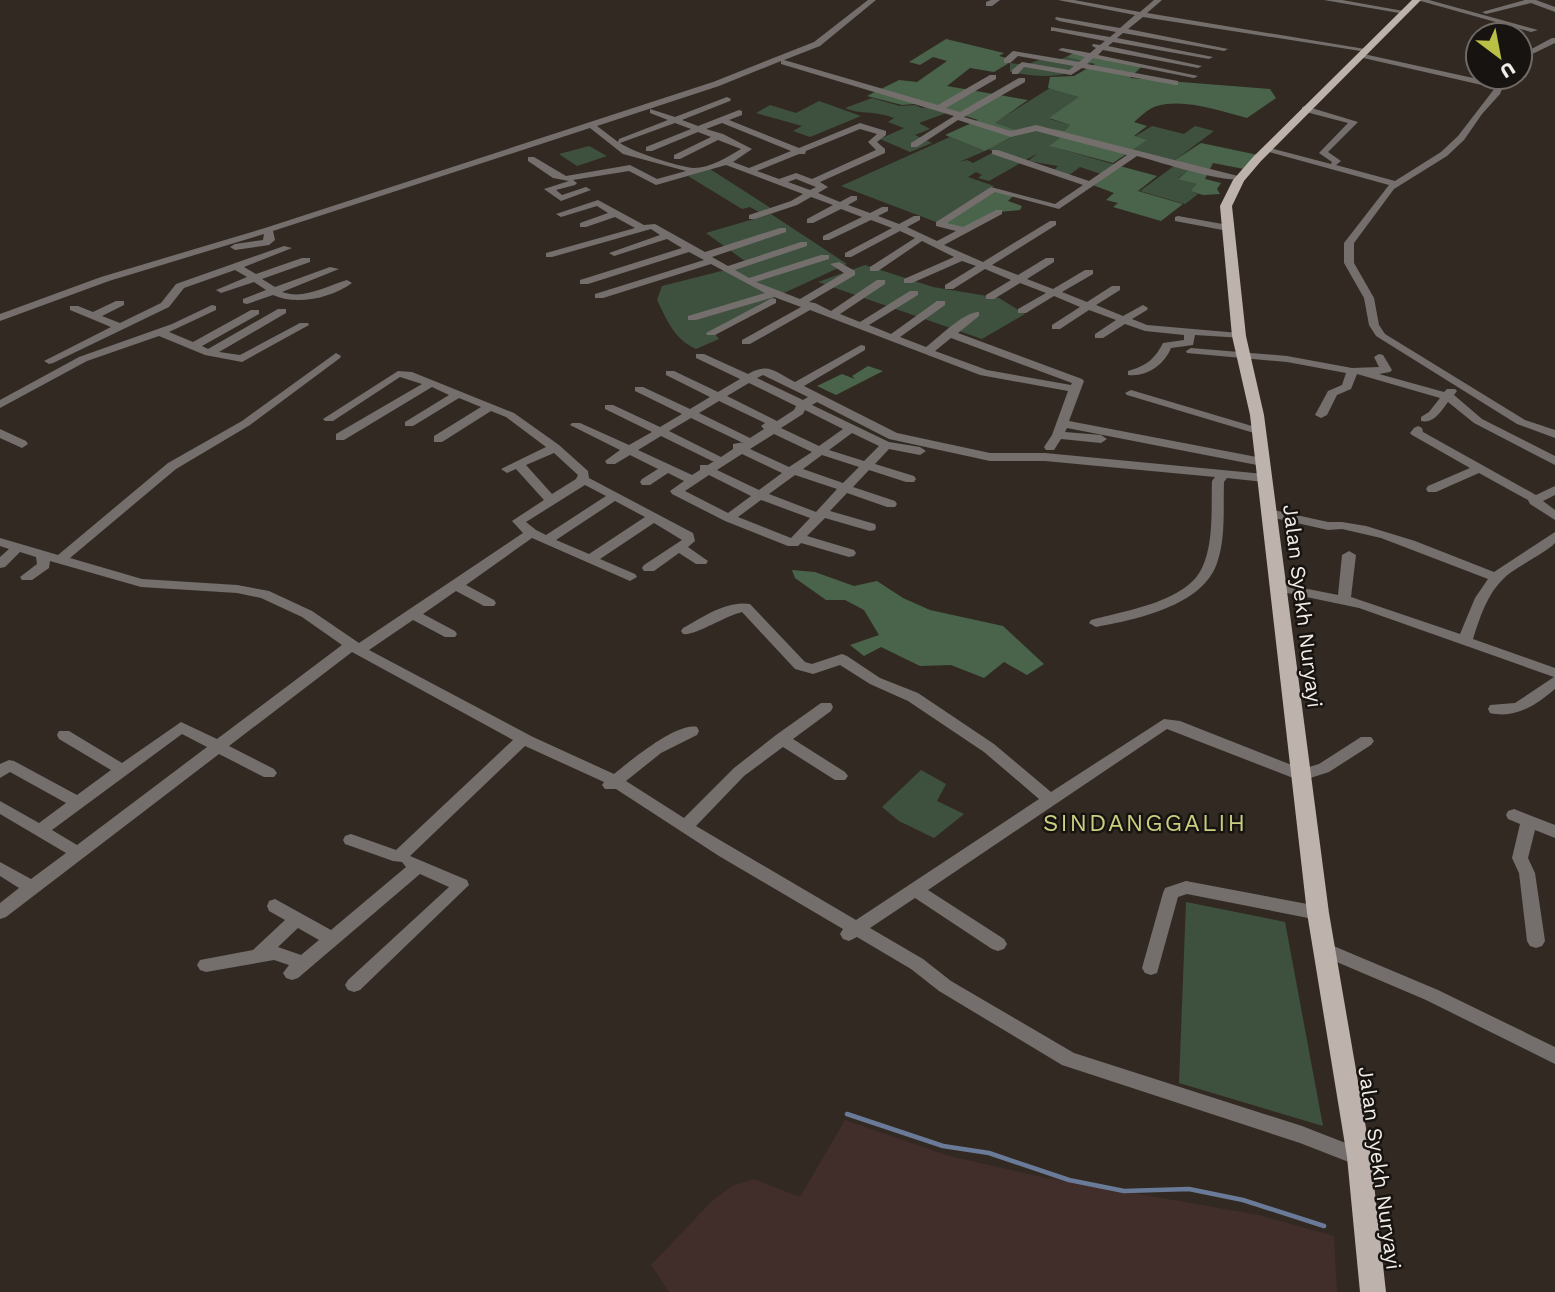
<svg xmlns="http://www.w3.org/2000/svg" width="1555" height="1292" font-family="'Work Sans',sans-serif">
<rect width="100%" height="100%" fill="#322a22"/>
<path fill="#412d2a" d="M845 1120 949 1156 1042 1177 1259 1215 1334 1236 1337 1292H669L651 1265 713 1200 734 1185 754 1179 800 1197Z"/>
<g fill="#3e513f">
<path d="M1047 57 1058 60 1066 57 1091 63C1060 80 1043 77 1010 72V63L1026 65Z"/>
<path d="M1050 88 1080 97 1050 119 1070 125 1064 131 1048 133 1061 138 1050 146 1116 165 1101 174 1080 167 1068 176 1053 171 1058 166 1028 161 1038 153 989 181 978 178 982 175 976 172 968 177 994 186 936 222 841 186 950 137 985 151 959 162 967 160 973 163 994 152 988 149 1020 133 994 123Z"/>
<path d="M872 98 900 106 915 105 922 108 932 106 949 112 919 123 930 129 915 135 932 143 910 152 880 139 904 128 888 122 894 118C873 110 861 115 845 108Z"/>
<path d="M819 101 861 116 810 137 793 131 802 126 756 113 770 105 796 113Z"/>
<path d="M1152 126 1184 134 1195 126 1214 131 1175 160 1132 150 1146 140 1134 137Z"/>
<path d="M589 146 607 156 577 166 559 154Z"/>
<path d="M1178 163 1193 167 1178 178 1198 184 1190 191 1198 194 1185 204 1140 191Z"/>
<path d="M710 169 772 209 759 212 750 207 742 209 688 176Z"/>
<path d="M771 214 847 264 760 304 715 334 719 339 696 349C674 339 667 320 657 300L662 286 749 264 706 233Z"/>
<path d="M865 265 933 287 999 298 1025 314 982 339 818 282Z"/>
<path d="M921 770 946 784 937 801 964 814 934 838 899 821 882 807Z"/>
<path d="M1186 902 1285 922 1323 1126 1179 1083Z"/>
</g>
<g fill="#49644b">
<path d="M946 39 1004 53 999 56 1014 60 994 72 970 68 947 86 1028 100 995 123 1021 132 985 151 945 135 978 120 925 103 902 105 867 96 899 80 917 82 947 61 933 57 920 65 909 62Z"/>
<path d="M1078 51 1142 66 1130 78 1270 89 1276 98 1247 118C1220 111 1185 98 1157 106 1149 108 1141 116 1134 122L1147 126 1134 136 1147 140 1113 163 1049 146 1060 138 1046 133 1055 129 1064 131 1070 125 1049 118 1079 97 1048 88 1050 77 1074 76 1095 64 1066 57Z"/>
<path d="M1201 143 1258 155 1244 169 1213 163 1205 179 1221 183 1217 189 1220 194 1203 195 1190 191 1197 184 1178 179 1192 167 1175 160Z"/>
<path d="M1116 165 1157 176 1138 191 1183 204 1161 221 1113 207 1118 203 1106 200 1114 193 1090 184Z"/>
<path d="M998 190 1014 195 1008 201 1022 206 1020 210 999 212 964 229 941 224Z"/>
<path d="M868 366 883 371 836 395 817 386 842 374 855 379 852 376Z"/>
<path d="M792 570 815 572 854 586 877 581 903 598 930 610 1003 626 1044 664 1027 675 1004 662 984 678 951 665 920 666 881 647 864 656 850 645 879 635 864 610 845 600H826L795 578Z"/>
</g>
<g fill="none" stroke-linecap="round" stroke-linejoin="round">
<path stroke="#6a7b99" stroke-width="4.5" d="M847 1114 943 1146 989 1153 1069 1180 1124 1191 1189 1189 1243 1200 1324 1226"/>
<g fill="#746f6c" fill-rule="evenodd">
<path d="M868 0H876L820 46 784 60 938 105 990 75H996V79L946 108 960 112 1019 78H1025V82L964 117 1011 131 1036 125 1246 178C1231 186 1157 161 1137 156L1059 209 995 192 947 223 963 227 996 210H1002V214L944 245 983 262 1050 221H1056V225L992 265 1018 275 1046 258H1054V262L1027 279 1053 289 1085 270H1093V274L1062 292 1087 302 1112 286H1120V290L1096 305 1123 316 1143 305 1148 308 1147 310 1132 319 1147 325 1239 333 1243 334V338L1195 335 1193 345 1171 348C1164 365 1147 377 1128 375V371C1146 366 1155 359 1163 343L1184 340V335L1145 331 1125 324 1103 338H1095V334L1116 320 1089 310 1060 329H1052V325L1080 307 1054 296 1026 313H1018V309L1046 293 1020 283 994 299H986V295L1011 280 985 269 953 289H945V285L976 266 962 261 912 283H904V279L954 257 922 241 878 271H870V267L915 238 900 231 851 257H845V253L892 228 871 220 829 240H823V236L862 217 841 209 813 223H807V219L833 205 811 197 797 205 755 219H749V215L791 201 803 194 726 165 656 185 629 171 573 180 577 183 575 185 556 190 562 195 586 187 591 190 561 201 544 189 569 181 553 178 528 161V157H534L566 176 630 165 657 179 686 171 623 154 590 128 273 231 275 240 269 245 235 250 230 247 235 244 263 240 264 234 109 281 0 321V314L101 277 265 228 713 82 814 42ZM781 61V64L954 116 911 143V147H917L958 120 1011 137 1036 131 1127 155 1089 181 998 150H992V154L1083 185 1055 204 991 187 936 222V226L956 231 937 241 907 227 920 220V216H914L899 224 878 216 888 211V207H882L870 213 848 205 857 200V196H851L840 202 818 193 828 187 820 182 885 153V149L877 142 886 135V131L860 123 799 148 729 120 742 115V111L739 110 698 126 682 120 730 101 731 99 727 97 675 117 650 109V113L668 120 619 139 618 142 597 126 719 86ZM675 123 691 129 646 147V151H652L698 132 711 137 674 155V159H680L718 140 741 149C728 157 710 168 694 168 679 167 632 152 620 143ZM722 123 791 151 749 168 733 162 752 149 723 134 706 129ZM860 129 877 134 868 142 876 150 812 179 796 173 779 179 757 171 799 154H805L806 151ZM796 179 816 187 810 190 788 182Z"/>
<path d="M991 0H1000L992 6H986V2Z"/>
<path d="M1058 0H1074L1140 12 1154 0H1162L1147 13 1371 50 1367 52 1143 17 1128 29 1228 49 1224 51 1123 33 1117 38 1213 57 1209 59 1113 42 1108 46 1202 66 1198 68 1103 50 1098 55 1198 76 1194 78 1093 58 1087 64 1178 81V85H1175L1082 68 1071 75 1024 67 1018 74H1012V70L1022 62 1069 70 1074 66 1018 56 1010 63H1004V59L1013 51 1079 62 1085 57 1058 50 1062 48 1090 53 1096 48 1092 46 1093 44 1100 45 1105 41 1054 31H1051V27L1110 37 1116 32 1059 21 1055 19 1056 17 1120 28 1135 15Z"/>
<path d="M1324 0H1342L1409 12 1405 14Z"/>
<path d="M1417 0H1429L1538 30 1531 32Z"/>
<path d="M1525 0H1536L1555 7V12L1531 3 1486 14 1482 12Z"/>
<path d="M1552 38H1555V43L1520 60V55Z"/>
<path d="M1359 53 1496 83 1499 77H1507L1500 94 1482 114 1464 140 1447 156 1394 189 1354 243V263L1374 298 1379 325 1385 334 1525 420 1555 430V438L1517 424 1376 336 1369 325 1364 298 1344 263V243L1389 185 1262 150 1266 147 1331 164 1332 162 1319 153 1348 123 1302 111V107L1305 106 1358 122 1328 152 1341 161 1336 165 1395 181 1441 152 1458 136 1495 88 1359 57Z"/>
<path d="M598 200 644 225 655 224 705 252 780 228H786V232L712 257 728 266 801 242H807V246L735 270 749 278 821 255H829V259L756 282 800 299 844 273 830 264 839 262 855 271V275L809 302 815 303 831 311 877 280H885V284L840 314 860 322 910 291H918V295L869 325 891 334 937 301H945V305L900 337 926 347C938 338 965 311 979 312V316L958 333 1082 379 1084 381 1069 421 1262 458 1268 462 1262 466 1067 428 1065 432 1101 435 1107 439 1101 443 1061 439 1054 450H1046L1044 447 1052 435 1068 391 980 375 810 310 750 344H742V340L801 307 774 297 696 320H688V316L765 293 711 264 603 298H595V294L704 260 689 252 588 284H580V280L682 248 667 239 614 256 609 253 660 235 651 229 552 257H546V253L635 228 615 217 586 227H580V223L608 213 597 206 561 217 556 214ZM951 338 1072 383 1071 385 987 370 935 351Z"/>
<path d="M1178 216 1228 225 1233 228 1228 231 1175 221V217Z"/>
<path d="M284 246 292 248 244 267 256 274 302 258H310V262L262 279 275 287 330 267 339 269 282 292C304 300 326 286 347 280L352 283C331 298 297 306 273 295L247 304 243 303V299L266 290 254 282 221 293 216 290 247 277 235 270 184 288 169 307 53 363 49 364 44 361 111 327 70 310V306H78L93 312 116 301H124V305L102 316 120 323 161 303 176 284Z"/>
<path d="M772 298 776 299V303L715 335H707L706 333Z"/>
<path d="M212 305 216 306V310L169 332 193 342 251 310H259V314L202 346 208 349 278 309H286V313L219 352 240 355 300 323H308L309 325 242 362 205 355 159 336 87 361 0 408V400L79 357 172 324Z"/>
<path d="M861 345 865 346V350L804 386 897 433 990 453H1045L1264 474 1270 478 1264 482 1227 478 1224 482C1223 508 1226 538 1217 563 1203 606 1134 620 1096 627L1089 623 1091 620C1124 611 1186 602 1202 568 1214 543 1211 508 1212 481L1215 477 1045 461H990L889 439 817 402 812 405 889 442 920 447 926 451 920 455 889 449 875 464 914 476 916 479 914 482H906L869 470 853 487 895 501 897 504 895 507H887L847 493 830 511 875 524 876 527 875 530 870 531 825 518 807 536 854 550 856 553 854 556 849 557 801 543 798 546H788L725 521 672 494 670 491 684 481 668 473 650 485H642L640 482 642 479 658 469 630 455 615 464H607L605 461 620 450 570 425 572 423H580L629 445 652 432 605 409V405H613L660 427 682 414 635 391V387H643L690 409 710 397 666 375V371H674L718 392 740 379 696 358V354H704L748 374C769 362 775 372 795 382ZM763 375 808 397 803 400 757 378ZM749 383 796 406 794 410 777 421 727 396ZM719 401 765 423 761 426 764 429 750 438 699 413ZM805 410 843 429 819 446 781 428 803 414ZM691 418 741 442H744L733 444V449L721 457 669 431ZM852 433 879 446 864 461 829 450ZM774 434 812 452 789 467 750 449ZM661 436 712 461H714L708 465H700V470L692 475 638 450ZM742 454 782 473 759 490 717 470ZM822 455 859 467 843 483 803 469ZM709 475 751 496 728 513 685 491ZM795 475 837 489 816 512 769 494ZM761 500 810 518 791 538 738 517Z"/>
<path d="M1191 348 1287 356 1352 368 1379 367 1374 357 1379 354 1383 355 1392 370 1390 372 1379 374 1444 392 1447 389H1455L1457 391 1454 395 1482 419 1555 456V465L1474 423 1448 402C1441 411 1434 424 1421 421V417L1429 412 1440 398 1357 374 1351 389 1337 395 1327 415 1321 418 1315 415 1328 391 1342 385 1346 373 1287 362 1187 353 1186 351Z"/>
<path d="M336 353 341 356 340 358 250 425 176 469 70 558 142 579 237 585 269 591 312 611 359 643 523 533 512 521 544 500 516 469 507 473 501 469 546 447 506 417 491 411 442 442H434V436L481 407 459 398 413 426H405V422L449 395 432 387 344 440H336V434L422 384 400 377 333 421H325L323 419 398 371 412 372 514 413 559 445 588 471 589 478 693 533 695 541 688 547 708 561 706 564H696L679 553 654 571H644L642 568 644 565 682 540 654 523 600 559 635 574 637 577 630 581 532 538 466 585 494 600 496 603 494 606H484L456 591 423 614 455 631 457 634 455 637H445L413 620 369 650 533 737 614 774C630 761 677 722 697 727L699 731 697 735 661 753 626 781 684 818 734 768 776 735 821 703H831L833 707 831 711 793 739 845 772 848 776 845 780H835L783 747 744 776 696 826 856 920 1039 799 984 752 908 701 870 684 840 665 813 674 795 669 742 612C725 616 695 636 683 634L681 631 683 628C703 617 727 600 750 604L805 662 812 664 842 654 847 656 880 678 918 693 994 744 1051 792 1164 719 1180 721 1302 769 1319 764 1361 737H1371L1374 741 1371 745 1329 772 1301 781 1167 729 928 890 1004 939 1007 944 1004 949 998 951 992 949 915 898 870 928 923 959 951 981 1074 1053 1302 1126 1366 1151 1369 1157 1366 1163 1359 1166 1300 1143 1062 1065 939 991 911 969 857 937 849 941 843 939 840 934 843 929 719 856 616 789H605L602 785 604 782 525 746 410 856 467 880 469 885 360 990 354 992 348 990 345 985 348 980 449 887 420 874 298 978 292 980 286 978 283 973 289 965 274 960 206 972 200 970 197 965 200 960 253 950 285 920 269 911 267 906 269 901 275 899 331 930 406 867 402 862 393 861 345 844 343 840 345 836 351 834 396 850 513 740 352 652 229 746 274 769 277 773 274 777H264L219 754 6 917 0 919V903L19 888 0 876V862L31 879 66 853 0 814V801L39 823 66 803 10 772 0 778V764L9 760 14 761 77 795 111 770 59 739 57 735 59 731H69L122 763 181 722 217 739 342 645 302 617 261 598 237 593 141 587 50 561 49 568 32 580H22L20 577 37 564 36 557 20 552 5 567 0 568V557L9 549 0 546V538L58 555 168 463 242 421ZM554 453 578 475 576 479 552 494 526 465ZM585 485 606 496 546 535 536 530 526 522ZM615 501 645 517 589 554 556 540ZM182 734 207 747 77 845 52 830ZM298 928 319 940 301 955 278 947Z"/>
<path d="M1131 390 1262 429 1264 431 1258 435 1254 433 1127 395 1125 393Z"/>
<path d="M1418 426 1422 428 1423 432 1536 495 1555 486V495L1543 501 1555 510V520L1530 504 1528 500 1479 473 1436 492H1428L1426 489 1428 486 1470 468 1412 435 1410 433 1414 428Z"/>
<path d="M0 429 26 441 28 444 22 448 0 438Z"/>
<path d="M1269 509 1328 522H1342L1366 526 1415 541 1494 572 1555 532V543L1552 546C1539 556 1524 563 1510 573 1489 589 1481 614 1473 639L1555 668V689C1536 705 1516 719 1490 713L1488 709 1490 705 1515 703 1554 677 1359 608 1273 590 1271 587 1278 583 1338 595 1342 555 1349 551 1356 555 1351 597 1460 634 1475 598 1488 579 1381 538 1342 529 1328 530 1265 516 1263 513 1265 510Z"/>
<path d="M1514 809 1555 825V838L1535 830 1528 858 1535 873 1545 941 1542 946 1536 948 1530 946 1527 941 1519 873 1512 858 1520 824 1508 819 1506 815 1508 811Z"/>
<path d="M1186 881 1318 906 1324 908 1326 913 1324 918 1318 920 1187 894 1178 897 1157 973 1151 975 1145 973 1142 968 1163 893 1165 888Z"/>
<path d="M1324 942 1438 990 1555 1047V1064L1426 1000 1318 954 1315 949 1318 944Z"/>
</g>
<path fill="#bdb2ac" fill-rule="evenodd" d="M1412 0H1421L1261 161 1244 181 1232 206 1246 336 1264 415 1329 913 1371 1157 1386 1292H1360L1347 1157 1307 913 1250 415 1232 336 1220 206 1233 180 1253 157Z"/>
</g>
<g text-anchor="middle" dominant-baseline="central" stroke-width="5" stroke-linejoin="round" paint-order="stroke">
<g font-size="21" fill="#f2ece7" stroke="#171310">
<text transform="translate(1303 606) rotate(83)">Jalan Syekh Nuryayi</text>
<text transform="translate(1380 1168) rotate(82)">Jalan Syekh Nuryayi</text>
</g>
<g font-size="24" letter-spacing="2" fill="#c9cf81" stroke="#171310">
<text x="1145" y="823">SINDANGGALIH</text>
</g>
</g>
<g transform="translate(1499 56) rotate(148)"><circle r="33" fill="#171310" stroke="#6f6a66" stroke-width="2"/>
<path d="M0-5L12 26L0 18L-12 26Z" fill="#bac045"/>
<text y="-10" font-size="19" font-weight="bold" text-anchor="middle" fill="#f2ece7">U</text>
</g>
</svg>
